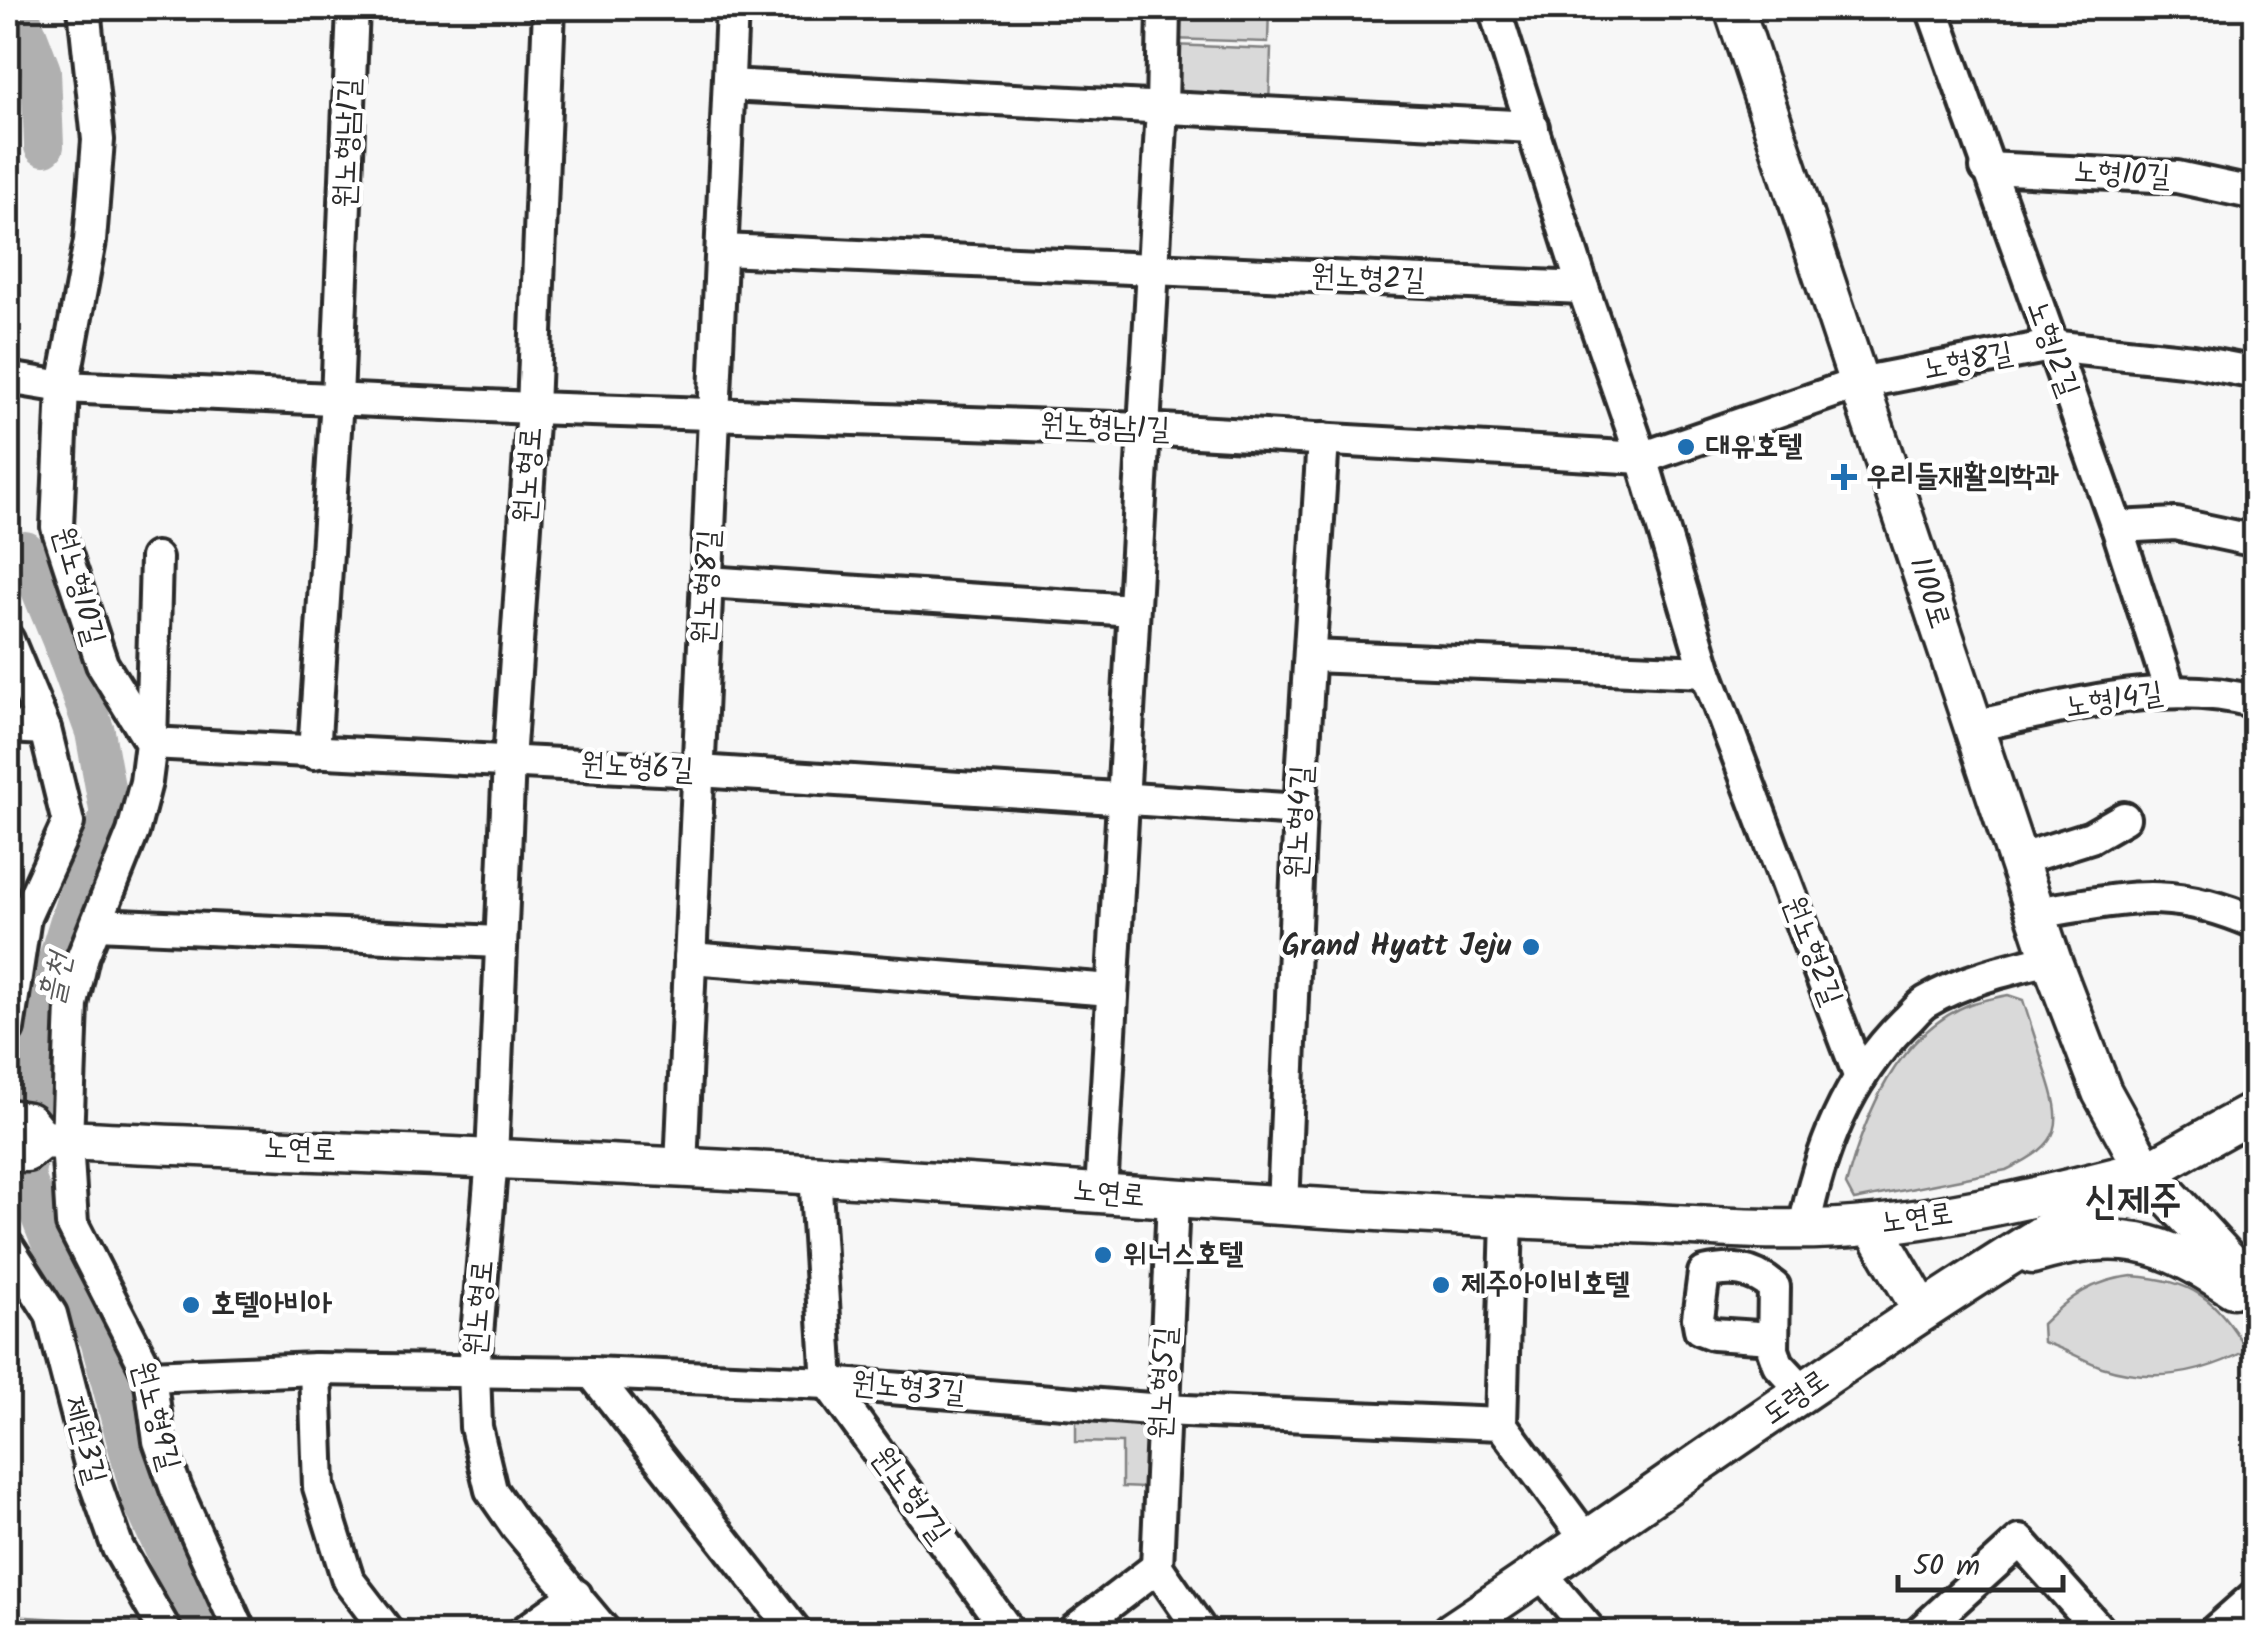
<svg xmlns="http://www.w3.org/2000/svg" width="2263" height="1640" font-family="Kalam,'Poor Story',sans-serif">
<rect width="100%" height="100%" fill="#f7f7f7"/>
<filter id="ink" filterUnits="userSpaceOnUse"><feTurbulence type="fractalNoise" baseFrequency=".01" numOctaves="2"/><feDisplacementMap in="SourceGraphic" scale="20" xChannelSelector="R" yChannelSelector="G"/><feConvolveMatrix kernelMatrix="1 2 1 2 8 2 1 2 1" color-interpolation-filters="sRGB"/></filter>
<g filter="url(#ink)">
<g fill="#d9d9d9" stroke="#828282" stroke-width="2.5">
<path d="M1171 8H1269L1268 42 1170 39Z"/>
<path d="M1172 45 1271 49 1269 106 1169 102Z"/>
<path d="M2008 995 2023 1000C2030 1023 2038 1046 2045 1069 2064 1125 2064 1143 2006 1170L1854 1200 1846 1185C1865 1115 1896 1034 1970 1004 1982 1000 1995 998 2008 995Z"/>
<path d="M2132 1276C2195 1281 2215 1298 2247 1350 2202 1374 2152 1383 2102 1367 2082 1360 2064 1348 2043 1342L2042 1324C2069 1297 2094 1280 2132 1276Z"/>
<path d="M1076 1418 1146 1423 1144 1488 1122 1487V1443L1076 1442Z"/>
<path d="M8 1616 156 1624 160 1632H8Z"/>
</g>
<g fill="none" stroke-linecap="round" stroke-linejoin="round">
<g stroke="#b0b0b0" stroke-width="40">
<path d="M17 8 41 71 44 146"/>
<path d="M25 551 61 638 95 732 110 815 77 897 58 959 38 1064 25 1177 53 1247 100 1340 142 1500 203 1632"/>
</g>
<defs>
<g id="minor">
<path d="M84 8 98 140 90 241 63 387 57 527 102 664 151 743 146 782 133 832 83 956 72 1004 67 1141 72 1224 150 1376 159 1441 176 1489 240 1632"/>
<path d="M549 8 533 408 509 761 492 1158 474 1370 476 1427 491 1490 516 1526 605 1632"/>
<path d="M1494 8 1583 288 1642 458 1706 672 1860 1078"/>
<path d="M1932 8 2117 527 2170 691"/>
<path d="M729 85 1533 127"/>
<path d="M1986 168 2177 177 2256 194"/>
<path d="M722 250 1583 288"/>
<path d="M8 378 63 387 533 408 1144 429 1642 458 1859 383 2050 346 2193 361 2256 373"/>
<path d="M2117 527 2176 524 2256 541"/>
<path d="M156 558 151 743 699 771 1300 810"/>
<path d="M707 582 1133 610"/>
<path d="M8 640 45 729 68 823 25 917 8 1029"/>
<path d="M1311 656 1706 672"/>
<path d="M1973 726C2065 708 2163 676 2256 702"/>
<path d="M8 727 45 729"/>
<path d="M314 753 337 399 353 8"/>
<path d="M2018 860 2091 837 2124 818"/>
<path d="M2035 913C2125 899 2168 884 2256 923"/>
<path d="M97 924 499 942"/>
<path d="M690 958 1112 990"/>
<path d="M681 1167 732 8"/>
<path d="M815 1173 828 1383 1009 1632"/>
<path d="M1101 1193 1162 108 1164 8"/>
<path d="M1173 1200 1157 1567 1202 1632"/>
<path d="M1283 1206 1300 810 1323 439"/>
<path d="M1804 1229C1819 1152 1847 1079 1904 1023 1911 1017 1918 1007 1926 1002 1963 980 2009 969 2051 959"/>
<path d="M8 1247 51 1314 95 1483 118 1548 166 1632"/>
<path d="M1773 1338 1713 1334 1700 1329 1698 1318 1704 1273C1731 1267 1752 1268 1774 1287L1773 1350 1778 1364 1804 1392"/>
<path d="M315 1369 319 1487 348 1580 388 1632"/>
<path d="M592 1373 796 1632"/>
<path d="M150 1376 315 1369 592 1373 828 1383 1162 1410 1501 1424 1588 1542"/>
<path d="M1501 1424 1507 1219"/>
<path d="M1541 1573 1591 1632"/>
<path d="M524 1632 576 1595"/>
<path d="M1072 1632 1157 1567"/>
<path d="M1920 1632 2020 1541 2101 1632"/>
<path d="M2214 1632 2256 1595"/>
</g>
<g id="major">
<path d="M1734 8 2051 959 2102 1092 2145 1170 2256 1291"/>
<path d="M8 1119 28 1122 42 1139"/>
<path d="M8 1151 26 1152 42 1139C360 1154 678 1164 996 1186 1200 1200 1405 1215 1610 1222 1697 1225 1788 1235 1875 1225 1967 1215 2055 1193 2145 1170"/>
<path d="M1873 1226 1922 1310"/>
<path d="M2032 1254C2120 1229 2159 1238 2233 1288"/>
<path d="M1452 1632C1717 1455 1973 1262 2256 1111"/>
</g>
</defs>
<use href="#minor" stroke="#2b2b2b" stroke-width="38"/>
<use href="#major" stroke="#2b2b2b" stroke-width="45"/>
<use href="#minor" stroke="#fff" stroke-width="30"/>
<use href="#major" stroke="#fff" stroke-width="38"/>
</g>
</g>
<g fill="#1f6fb2" stroke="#fff" stroke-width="4">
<circle cx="1686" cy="447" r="10"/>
<path d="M1839 462h10v10h10v10h-10v10h-10v-10h-10v-10h10z"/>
<circle cx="1531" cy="947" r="10"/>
<circle cx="1103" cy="1255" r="10"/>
<circle cx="1441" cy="1285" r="10"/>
<circle cx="191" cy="1305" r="10"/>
</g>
<g text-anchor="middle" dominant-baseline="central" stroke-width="9" stroke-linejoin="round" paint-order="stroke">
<g font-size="30" fill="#2b2b2b" stroke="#fff">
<text transform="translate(348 143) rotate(-88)">원노형남1길</text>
<text transform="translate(2122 175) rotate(3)">노형10길</text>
<text transform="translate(1368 279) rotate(2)">원노형2길</text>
<text transform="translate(2052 349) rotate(70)">노형12길</text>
<text transform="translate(1968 362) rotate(-11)">노형8길</text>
<text transform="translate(1105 428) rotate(2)">원노형남1길</text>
<text transform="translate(529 475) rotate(-86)">원노형로</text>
<text transform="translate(78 586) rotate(74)">원노형10길</text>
<text transform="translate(707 587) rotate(-87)">원노형8길</text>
<text transform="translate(1929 593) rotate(72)">1100로</text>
<text transform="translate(2114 701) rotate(-9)">노형14길</text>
<text transform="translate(637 768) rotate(3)">원노형6길</text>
<text transform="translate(1300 822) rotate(-87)">원노형4길</text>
<text transform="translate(1812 951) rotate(69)">원노형2길</text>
<text transform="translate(300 1150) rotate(2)">노연로</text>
<text transform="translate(1109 1194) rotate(5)">노연로</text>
<text transform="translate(1917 1219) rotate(-8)">노연로</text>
<text transform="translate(480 1308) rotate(-85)">원노형로</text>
<text transform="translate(1164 1383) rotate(-87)">원노형5길</text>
<text transform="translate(908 1389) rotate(5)">원노형3길</text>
<text transform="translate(1796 1398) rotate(-35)">도령로</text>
<text transform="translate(155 1416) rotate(75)">원노형9길</text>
<text transform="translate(84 1440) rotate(75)">제원3길</text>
<text transform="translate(910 1496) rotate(54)">원노형7길</text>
</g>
<g font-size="30" font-weight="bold" fill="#2b2b2b" stroke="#fff" text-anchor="start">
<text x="1706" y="447">대유호텔</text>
<text x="1866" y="477">우리들재활의학과</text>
<text x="1511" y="947" text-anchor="end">Grand Hyatt Jeju</text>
<text x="1123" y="1255">위너스호텔</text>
<text x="1461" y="1285">제주아이비호텔</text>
<text x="211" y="1305">호텔아비아</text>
</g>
<g font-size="32" font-style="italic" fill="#5a5a5a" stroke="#fff">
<text transform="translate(57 979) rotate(-78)">흘천</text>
</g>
<g font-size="40" font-weight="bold" fill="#2b2b2b" stroke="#fff">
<text x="2133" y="1202">신제주</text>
</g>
</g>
<rect width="2263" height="1640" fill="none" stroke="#fff" stroke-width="40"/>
<rect x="20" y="20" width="2223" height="1600" fill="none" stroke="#2b2b2b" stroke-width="4" filter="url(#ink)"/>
<path d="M1898 1575v15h165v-15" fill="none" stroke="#2b2b2b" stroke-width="5"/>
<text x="1913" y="1575" font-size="30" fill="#2b2b2b" stroke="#ffffff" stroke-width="8" paint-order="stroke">50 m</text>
</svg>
